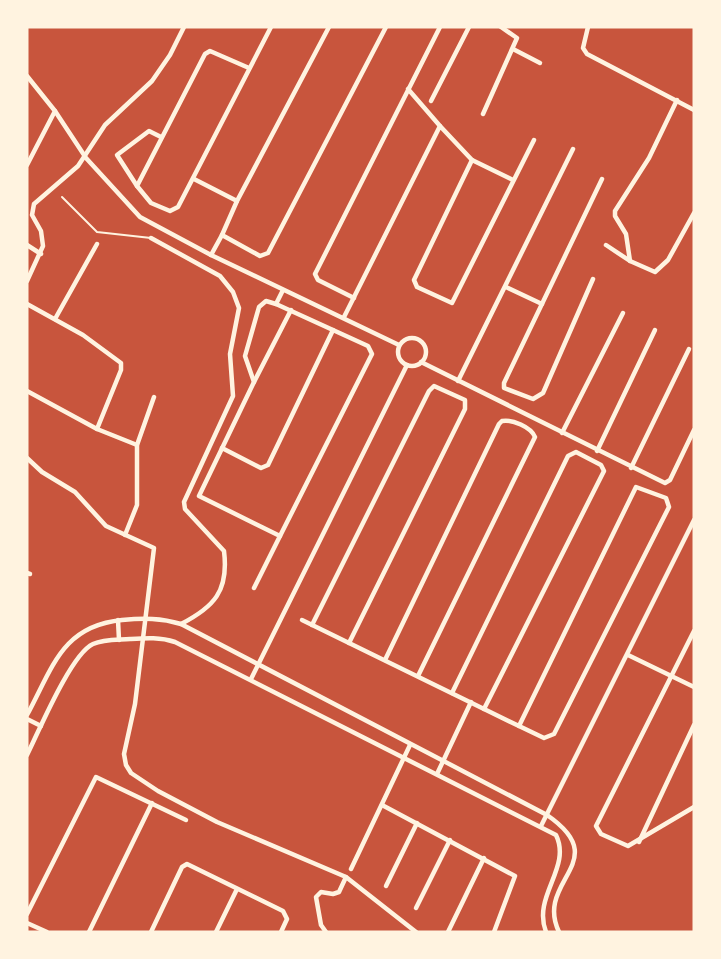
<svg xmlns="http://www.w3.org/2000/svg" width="721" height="959" font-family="Overpass,sans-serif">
<rect width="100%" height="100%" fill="#c8553d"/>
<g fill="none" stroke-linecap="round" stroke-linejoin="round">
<path stroke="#fff3e0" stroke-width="2" d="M62 197 97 232 151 238"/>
<g stroke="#fff3e0" stroke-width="4.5">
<path d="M329 27 237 201 222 235 260 256 268 253 386 27"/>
<path d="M588 27 583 48 587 54 694 110"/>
<path d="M513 49 540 63"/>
<path d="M249 68 210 51 205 54 137 186 151 203 170 211 178 207 271 27"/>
<path d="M27 76 55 111 27 165"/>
<path d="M408 89 440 126"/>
<path d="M431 101 469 27"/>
<path d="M55 111 86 158 140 217 211 255 399 345"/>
<path d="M483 114 517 38 501 27"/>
<path d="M472 160 414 280 417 287 452 303 534 140"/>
<path d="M194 179 237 201"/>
<path d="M137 186 117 155 149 131 161 137"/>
<path d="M151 238 220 276 233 292 239 308 230 354 233 396 184 502 185 509 224 551C229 591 214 607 181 624"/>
<path d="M27 245 41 254"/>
<path d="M606 245 630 261 655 272 668 260 694 213"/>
<path d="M211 255 222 235"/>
<path d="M630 261 626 234 615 216V211L649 158 677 100"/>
<path d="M593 279 543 393 533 399 504 388V383L602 179"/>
<path d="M27 281 43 246 41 231 32 215 34 204 78 166 105 125 152 81 170 55 184 27"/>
<path d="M506 287 542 304"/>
<path d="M354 298 318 280 315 274 440 27"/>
<path d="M27 304 83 335 121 363V370L97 429 137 445"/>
<path d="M276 304 368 346 372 354 280 536"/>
<path d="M344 317 440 126 472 160 513 180"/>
<path d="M55 319 97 244"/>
<circle cx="412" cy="352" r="14"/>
<path d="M421 362 665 483 670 480 694 430"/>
<path d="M458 381 573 149"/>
<path d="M254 382 291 310"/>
<path d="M27 391 97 429"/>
<path d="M562 433 623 313"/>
<path d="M222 448 261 468 268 465 333 330"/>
<path d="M597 451 655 330"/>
<path d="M27 458 42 472 75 492 106 526 154 548 135 704 124 754 126 765 131 773 158 791 217 822 346 877 416 932"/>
<path d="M631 468 689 349"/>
<path d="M636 487 666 498 669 507 554 734 544 738 519 726Z"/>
<path d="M125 535 137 505V445L154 397"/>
<path d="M27 573 30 574"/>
<path d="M254 588 280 536 199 496 254 382 245 356 259 307 266 301 276 304 283 290"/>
<path d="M118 620 119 640"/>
<path d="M302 620 484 709"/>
<path d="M312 625 429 391 434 386 465 400V409L349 643"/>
<path d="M694 631 596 826 601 834 628 846 694 807"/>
<path d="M628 655 694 687"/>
<path d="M385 660 499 424 502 421C512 419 531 427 535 437L418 676"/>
<path d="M251 679 407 365"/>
<path d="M452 693 568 456 576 452 601 465 604 471 484 709 519 726"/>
<path d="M27 715C53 667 62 626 122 620 144 618 161 618 181 624L547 815C615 862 534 880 559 932"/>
<path d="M27 719 41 726"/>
<path d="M27 755C39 731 71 654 93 644 104 639 118 640 130 639 146 638 160 637 175 642L556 835C572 868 532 896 546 932"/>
<path d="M437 774 471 702"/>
<path d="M382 805 515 876 494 932"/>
<path d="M541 826 694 520"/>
<path d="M639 842 694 725"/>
<path d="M351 869 410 745"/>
<path d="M386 886 417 823"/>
<path d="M416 908 450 840"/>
<path d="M27 914 96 777 186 820"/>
<path d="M27 923 47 932"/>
<path d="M89 932 152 803"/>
<path d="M151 932 182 867 187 864 283 911 287 919 281 932"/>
<path d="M216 932 237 889"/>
<path d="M326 932 321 925 316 897 321 892 333 894 339 892 346 877"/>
<path d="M448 932 484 858"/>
</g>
</g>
<rect width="721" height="959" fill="none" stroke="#fff3e0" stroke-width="57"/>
</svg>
